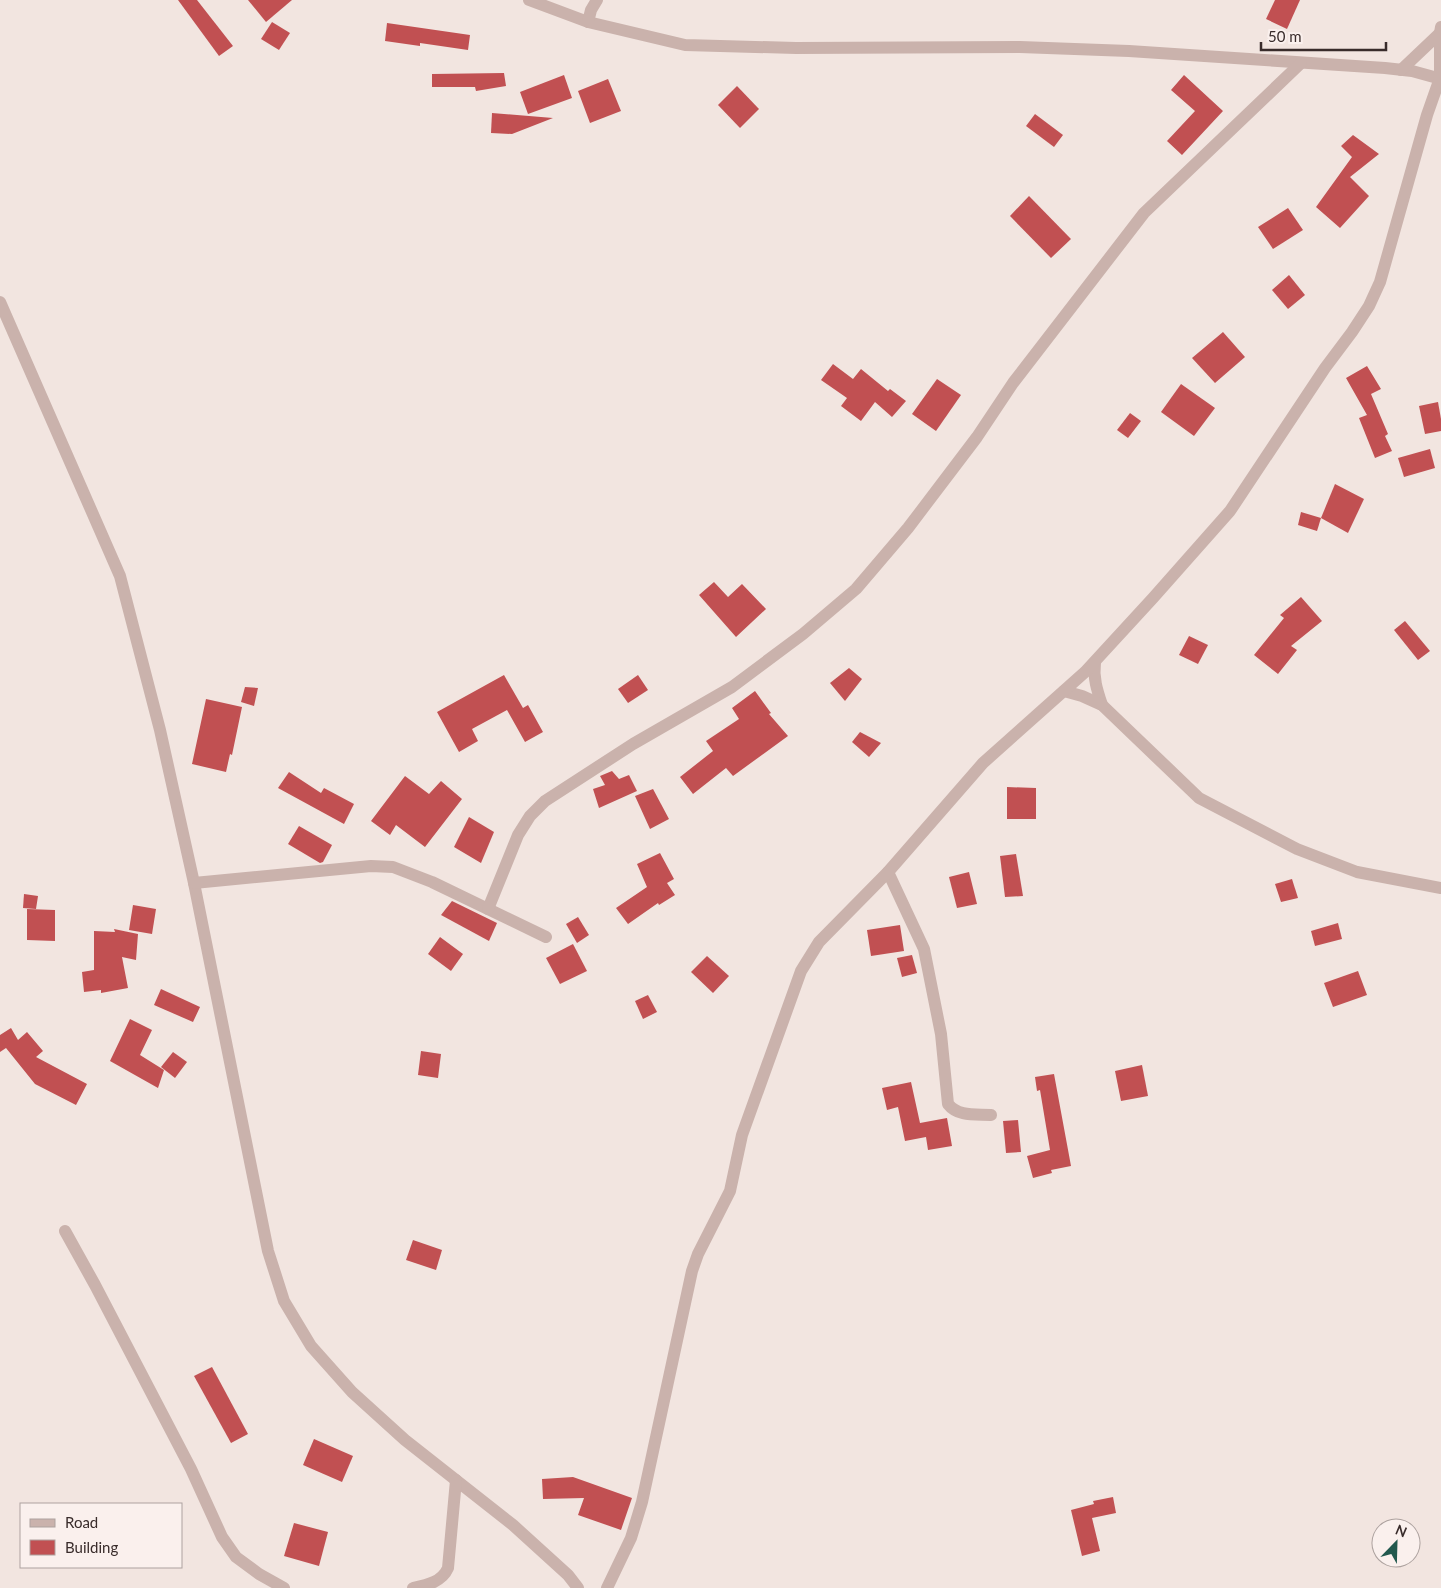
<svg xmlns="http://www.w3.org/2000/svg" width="1441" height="1588" font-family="Lato,sans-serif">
<rect width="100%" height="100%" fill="#f2e5e0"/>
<g fill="#c15052">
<path d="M178 0H197L233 46 219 56Z"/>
<path d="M248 0H292L266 22Z"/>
<path d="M1275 0H1300L1287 29 1266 19Z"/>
<path d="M272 22 290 33 279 50 261 39Z"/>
<path d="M387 23 470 35 468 50 420 43V46L385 41Z"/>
<path d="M504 73 506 86 476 91 475 87H432V74Z"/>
<path d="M564 75 572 98 528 114 520 92Z"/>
<path d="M1184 75 1223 111 1182 155 1167 141 1195 111 1171 90Z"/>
<path d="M608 79 621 111 590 123 578 91Z"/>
<path d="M737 86 759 109 740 128 718 105Z"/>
<path d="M492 113 553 118 512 134 491 133Z"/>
<path d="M1035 114 1063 135 1054 147 1026 126Z"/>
<path d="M1353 135 1379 154 1350 177 1369 196 1340 228 1316 207 1352 157 1341 146Z"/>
<path d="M1029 196 1071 239 1051 258 1010 216Z"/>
<path d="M1288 208 1303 230 1273 249 1258 227Z"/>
<path d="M1289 275 1305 295 1288 309 1272 290Z"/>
<path d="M1223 332 1245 357 1215 383 1192 358Z"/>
<path d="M833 364 853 379 861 369 888 391 890 389 906 401 892 417 875 402 861 421 841 406 847 398 821 380Z"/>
<path d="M1367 366 1381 389 1371 394 1388 434 1385 436 1392 451 1375 458 1359 418 1367 415 1346 378Z"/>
<path d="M937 379 961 395 936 431 912 414Z"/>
<path d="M1181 384 1215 408 1194 436 1161 412Z"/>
<path d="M1438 402 1441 419V431L1425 434 1419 406Z"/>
<path d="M1130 413 1141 421 1128 438 1117 430Z"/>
<path d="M1430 449 1435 468 1404 477 1398 458Z"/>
<path d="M1335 484 1364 499 1348 533 1321 518Z"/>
<path d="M1301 512 1321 518 1317 531 1298 525Z"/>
<path d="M714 582 728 597 742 584 766 609 736 637 699 595Z"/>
<path d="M1301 597 1322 621 1291 646 1297 650 1278 674 1254 655 1284 618 1280 615Z"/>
<path d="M1405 621 1430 651 1418 660 1394 630Z"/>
<path d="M1189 636 1208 645 1198 664 1179 655Z"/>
<path d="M849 668 862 679 845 701 830 683Z"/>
<path d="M504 675 523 708 528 705 543 732 525 742 507 710 472 729 478 741 459 752 437 712Z"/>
<path d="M638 675 648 690 628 703 618 689Z"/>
<path d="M245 687 258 688 254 706 241 702Z"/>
<path d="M755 691 771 713 769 714 788 736 733 776 726 768 693 794 680 777 713 751 706 741 739 719 732 708Z"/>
<path d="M206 699 242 707 232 755 230 754 226 772 192 764Z"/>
<path d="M860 732 881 743 869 757 852 742Z"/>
<path d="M612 771 619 779 629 775 637 791 599 808 593 789 605 785 600 776Z"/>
<path d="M289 772 321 793 324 788 354 804 344 824 278 788Z"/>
<path d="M405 776 429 794 441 781 462 799 425 847 396 825 390 835 371 821Z"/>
<path d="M1007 787 1036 788V819H1007Z"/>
<path d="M653 789 669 819 650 829 635 796Z"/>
<path d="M469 817 494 832 481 863 454 847Z"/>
<path d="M299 826 332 845 323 862 320 863 288 844Z"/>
<path d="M660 853 674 879 667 883 675 895 659 905 658 903 628 924 616 908 647 887 637 864Z"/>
<path d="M1016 854 1023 896 1005 897 1000 856Z"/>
<path d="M969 872 977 904 957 908 949 877Z"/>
<path d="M1292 879 1298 898 1281 902 1275 884Z"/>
<path d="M24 894 38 896 36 909 23 908Z"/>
<path d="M452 901 497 923 489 941 441 915Z"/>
<path d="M133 905 156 909 152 934 129 930Z"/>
<path d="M27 909 55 910V941L27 940Z"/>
<path d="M578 917 589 935 577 943 566 924Z"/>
<path d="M1338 923 1342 939 1315 946 1311 931Z"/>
<path d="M900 925 904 951 871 956 867 930Z"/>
<path d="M114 929 138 934 136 960 122 957 128 988 101 993V990L84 992 82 972 94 970V931L115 932Z"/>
<path d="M440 937 463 954 451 971 428 954Z"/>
<path d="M573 944 587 971 560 984 546 958Z"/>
<path d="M912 955 917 973 902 977 897 958Z"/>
<path d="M707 956 729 976 713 993 691 972Z"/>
<path d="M1358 971 1367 995 1333 1007 1324 983Z"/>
<path d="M161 989 200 1007 193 1022 154 1005Z"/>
<path d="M648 995 657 1012 643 1019 635 1001Z"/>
<path d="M130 1019 152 1030 140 1055 164 1070 158 1088 110 1061Z"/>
<path d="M11 1028 18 1040 27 1032 43 1051 36 1057 87 1084 76 1105 35 1084 6 1048 0 1052V1035Z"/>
<path d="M421 1051 441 1054 438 1078 418 1075Z"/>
<path d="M173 1052 187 1062 175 1078 161 1067Z"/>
<path d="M1142 1065 1148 1096 1121 1101 1115 1071Z"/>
<path d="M1054 1074 1071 1166 1051 1170 1052 1173 1033 1178 1027 1156 1050 1150 1040 1090 1037 1091 1035 1077Z"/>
<path d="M911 1082 920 1123 947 1118 952 1146 928 1150 926 1137 905 1141 898 1107 887 1110 882 1088Z"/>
<path d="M1018 1120 1021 1152 1006 1153 1003 1121Z"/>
<path d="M413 1240 442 1250 436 1270 406 1260Z"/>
<path d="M212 1367 248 1434 231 1443 194 1376Z"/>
<path d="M314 1439 353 1456 342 1482 303 1465Z"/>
<path d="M573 1477 632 1498 621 1530 578 1515 584 1498 543 1499 542 1479Z"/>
<path d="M1113 1497 1116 1513 1092 1518 1100 1551 1082 1556 1071 1510 1094 1504 1093 1501Z"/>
<path d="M294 1523 328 1532 319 1566 284 1556Z"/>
</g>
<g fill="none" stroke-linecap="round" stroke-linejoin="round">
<g stroke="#cab2ac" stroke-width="12">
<path d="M529 0 588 22 685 45 796 48 1020 47 1129 51 1385 68 1412 71 1441 79"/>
<path d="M588 22 591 10 597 0"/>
<path d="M1401 70 1440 33"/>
<path d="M0 302 120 576 160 730 194 883 268 1251 284 1301 311 1346 352 1392 405 1440 513 1525 568 1575 578 1588"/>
<path d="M1095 662C1093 678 1097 690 1102 705"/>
<path d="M1064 691 1082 696 1102 705 1199 798 1297 849 1357 872 1441 888"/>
<path d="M888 872 924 949 941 1034 948 1104C958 1117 976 1114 991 1115"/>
<path d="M194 883 371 866 393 867 432 882 546 937"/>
<path d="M488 909 518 835 530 816 545 801 633 744 732 687 803 634 856 589 908 528 977 437 1013 383 1144 213 1301 63"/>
<path d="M65 1231 95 1285 191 1469 222 1537 236 1557 259 1574 284 1588"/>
<path d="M413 1588C427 1585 442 1582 448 1568L456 1480"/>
<path d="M607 1588 631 1538 642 1502 692 1271 698 1254 730 1191 742 1135 801 971 819 942 888 872 983 763 1085 672 1153 598 1230 511 1325 368 1352 332 1369 306 1380 282 1427 115 1440 78V33L1441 27"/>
</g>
</g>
<rect x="20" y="1503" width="162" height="65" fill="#faf0ed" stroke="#ada29f"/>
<rect x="30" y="1519" width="25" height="8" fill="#cab2ac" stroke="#ada29f"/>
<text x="65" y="1528" font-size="15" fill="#392c2b">Road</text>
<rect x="30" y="1540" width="25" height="15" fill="#c15052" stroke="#ada29f"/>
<text x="65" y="1553" font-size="15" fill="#392c2b">Building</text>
<g transform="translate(1396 1543) rotate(23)"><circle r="24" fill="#faf0ed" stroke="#ada29f"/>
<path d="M0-4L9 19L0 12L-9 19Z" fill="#22594e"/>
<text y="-8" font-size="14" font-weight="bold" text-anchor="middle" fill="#392c2b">N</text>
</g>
<path d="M1261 42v8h125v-8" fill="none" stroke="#392c2b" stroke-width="2.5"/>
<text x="1268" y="42" font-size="15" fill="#392c2b" stroke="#faf0ed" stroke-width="4" paint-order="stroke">50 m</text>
</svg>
